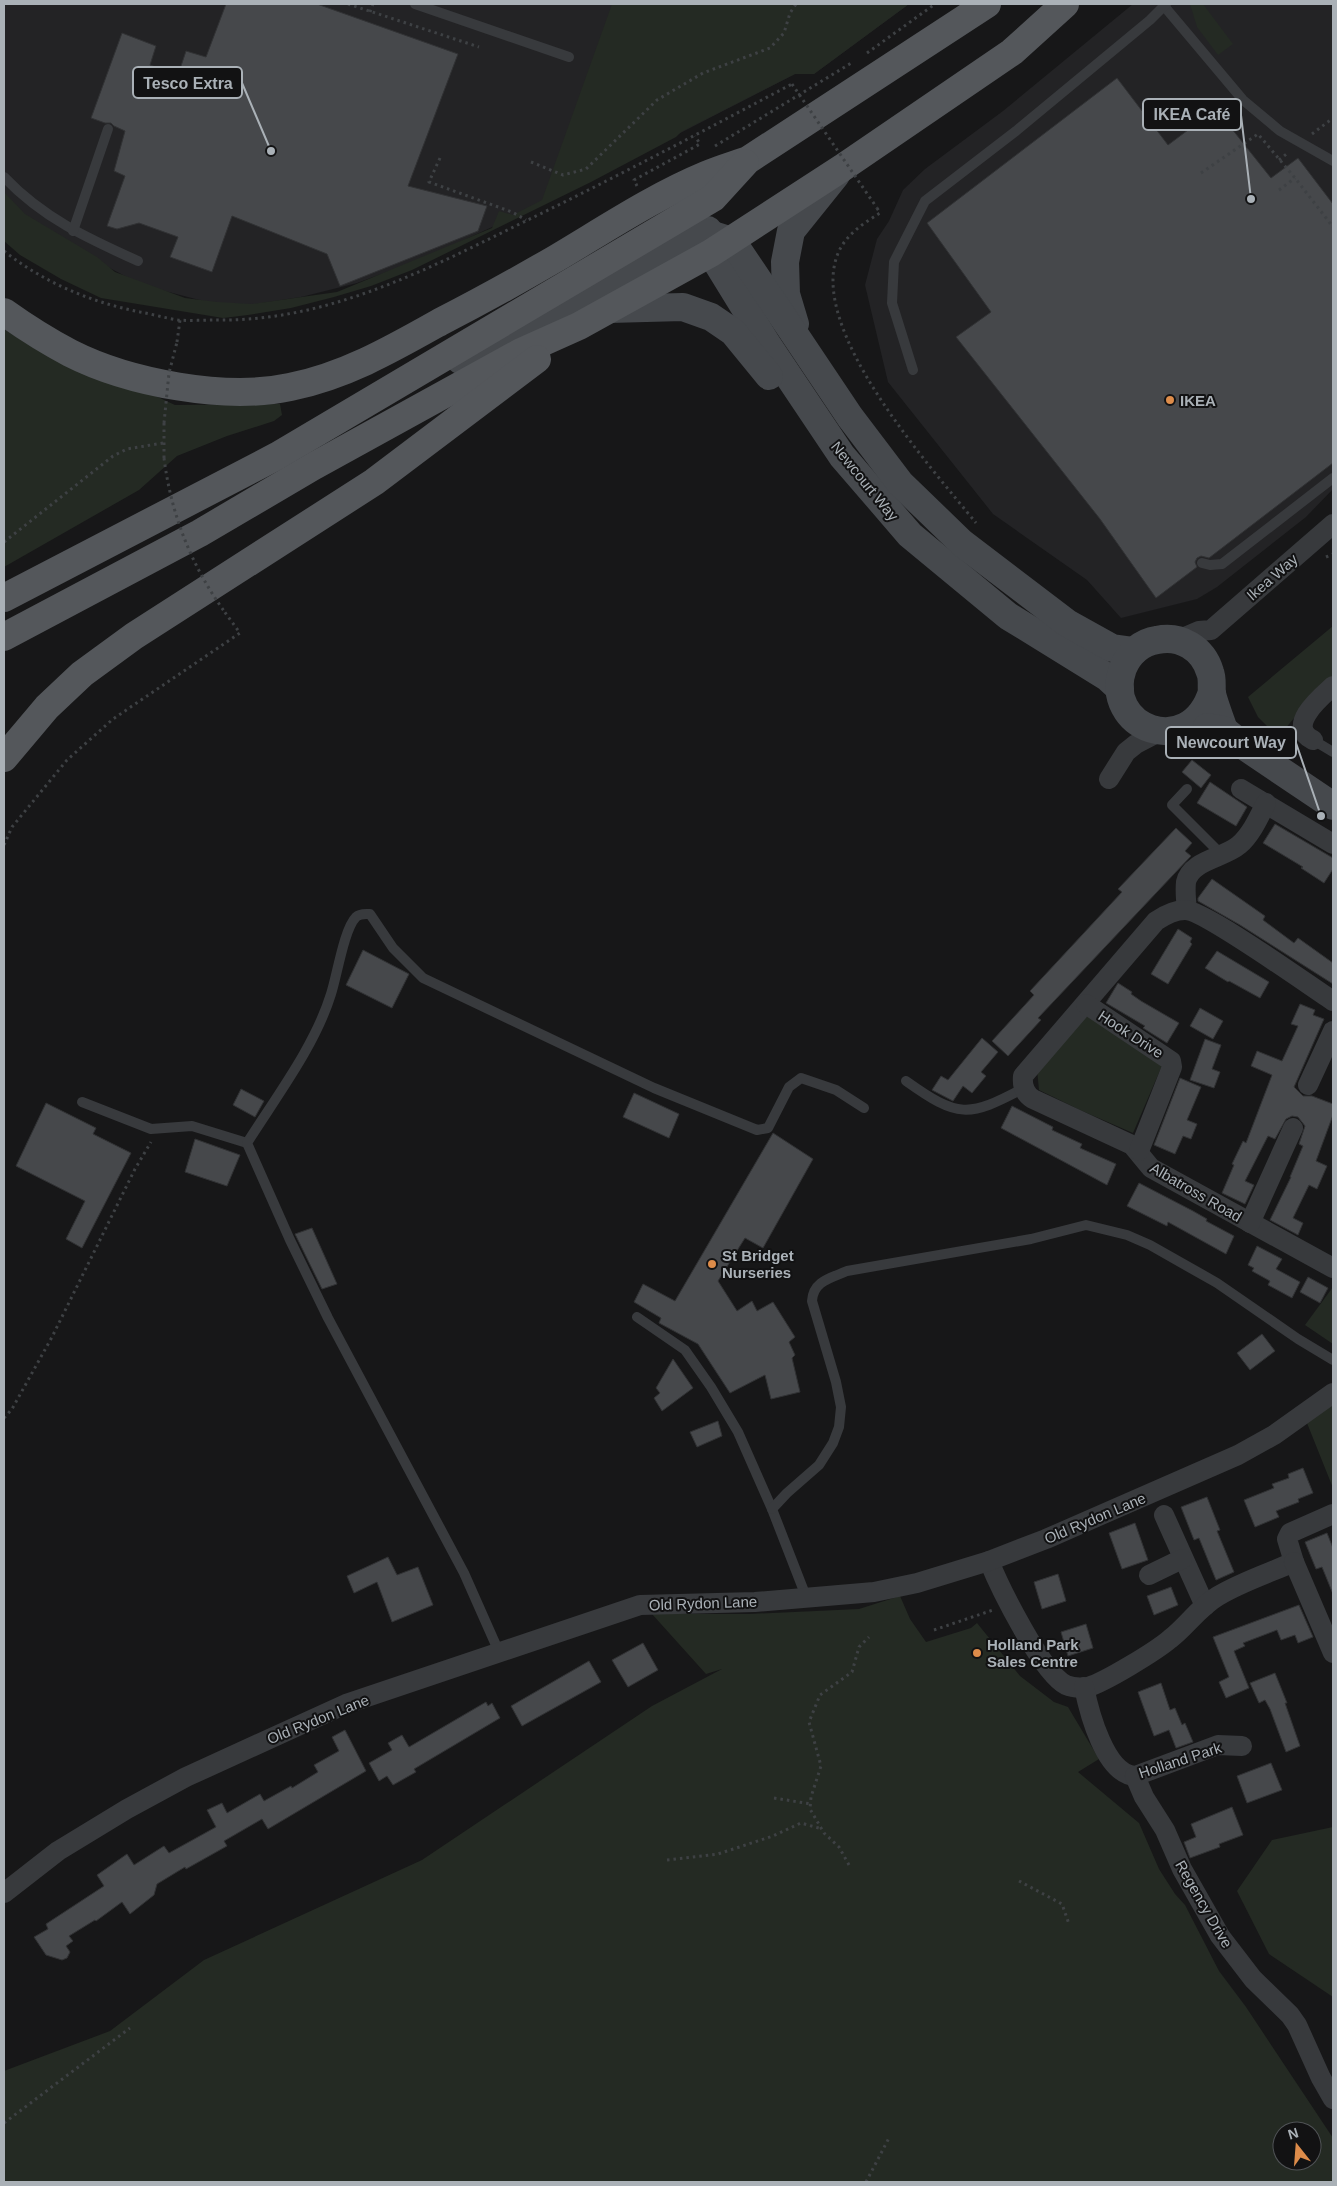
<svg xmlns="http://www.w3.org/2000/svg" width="1337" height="2186" font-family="Arial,sans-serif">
<rect width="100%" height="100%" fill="#171718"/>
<g fill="#232325">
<path d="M4 4H909L814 74H795L540 205 425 258 357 283 301 297 230 308 142 285 68 246 4 201Z"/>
<path d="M1133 4H1333V489L1306 517 1217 587 1197 599 1121 618 1087 580 993 514 888 382 865 285 877 239 889 221 903 190 925 169 1003 111Z"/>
</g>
<g fill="#242a23" fill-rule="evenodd">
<path d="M612 4H909L814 74H795L681 132 676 137 591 182 412 270 371 286 334 297 291 308 248 315 223 318 101 298 61 279 20 255 4 241V192L25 214 97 257 115 272 185 298 217 302 252 304 337 292 492 228 499 211 513 215 542 200Z"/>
<path d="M1190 4H1203L1233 44 1218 55 1197 27Z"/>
<path d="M4 329 37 350 136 387 175 405 280 404 282 415 274 421 227 436 177 456 139 490 4 567Z"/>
<path d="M1333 626V677L1301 710 1278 737 1258 717 1248 697Z"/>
<path d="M1089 1012 1164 1061 1133 1133 1080 1110 1039 1090 1037 1069Z"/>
<path d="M1333 1287V1344L1305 1325Z"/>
<path d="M1333 1402V1488L1307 1423Z"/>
<path d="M900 1596 910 1619 926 1642 971 1628 977 1623 1020 1676 1054 1702 1068 1707 1099 1759 1078 1772 1139 1823 1159 1869 1175 1894 1185 1905 1219 1971 1246 2007 1333 2138V2182H4V2071L110 2031 204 1960 422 1860 652 1706 722 1669 706 1674 652 1614H749L859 1609ZM1282 2131H1312V2161H1282Z"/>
<path d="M1333 1827V1997L1269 1954 1237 1891 1272 1840Z"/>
</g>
<g fill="#46484b" stroke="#313234">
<path d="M226 4H317L458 54 408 186 487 206 478 231 340 286 327 254 232 216 212 272 170 257 178 237 139 223 117 229 107 226 125 176 114 171 125 131 114 126 111 123H105L91 118 122 33 156 46 150 65 178 75 186 51 206 57Z"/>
<path d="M1117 78 1168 145 1216 109 1271 178 1298 158 1333 204V463L1209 558 1201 556 1197 558 1195 562 1197 567 1156 598 1100 519 956 337 991 312 927 223Z"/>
<path d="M1192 760 1211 775 1201 788 1182 772Z"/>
<path d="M1210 782 1247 807 1236 826 1197 803Z"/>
<path d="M1275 824 1333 858V869L1324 883 1301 868 1303 867 1263 843Z"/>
<path d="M1176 828 1192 843 1185 851 1191 856 1038 1018 1041 1020 1008 1056 992 1041 1034 995 1030 991 1122 892 1118 889Z"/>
<path d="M1212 879 1265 916 1263 920 1294 943 1298 938 1333 963V984L1240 925 1198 901V898Z"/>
<path d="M1178 929 1192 938 1190 942 1192 944 1168 984 1151 974Z"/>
<path d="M363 950 409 974 392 1008 346 985Z"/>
<path d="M1217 951 1269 982 1260 998 1229 981 1228 982 1205 968Z"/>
<path d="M1118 983 1132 992 1131 994 1141 1001 1179 1023 1167 1043 1143 1028 1145 1026 1106 1003Z"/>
<path d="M1300 1004 1315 1010 1313 1015 1324 1019 1294 1087 1303 1096H1312L1333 1104V1115L1316 1161 1327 1166 1317 1189 1309 1185 1293 1218 1303 1223 1298 1235 1270 1220 1291 1177H1290L1303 1146 1299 1144 1305 1126 1298 1117 1292 1116 1286 1119 1275 1139 1268 1136 1245 1181 1254 1185 1245 1204 1222 1193 1234 1165 1232 1164 1243 1141 1246 1143 1272 1075 1251 1066 1257 1051 1282 1061 1298 1026 1291 1024Z"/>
<path d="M1200 1008 1223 1021 1213 1039 1190 1026Z"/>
<path d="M982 1038 998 1052 981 1072 986 1076 972 1093 963 1086 953 1101 932 1090 941 1076 948 1080Z"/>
<path d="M1205 1039 1221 1045 1212 1069 1220 1072 1214 1088 1190 1080Z"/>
<path d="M1180 1078 1201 1087 1187 1120 1197 1124 1191 1139 1183 1136 1175 1154 1154 1145Z"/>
<path d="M241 1089 264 1101 255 1117 233 1105Z"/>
<path d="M634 1093 679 1114 669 1138 623 1117Z"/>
<path d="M46 1103 96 1128 93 1134 131 1153 82 1248 66 1239 85 1201 16 1166Z"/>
<path d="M1012 1106 1053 1127 1052 1130 1082 1144 1080 1148 1116 1164 1107 1185 1001 1128Z"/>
<path d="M773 1133 813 1159 763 1248 745 1238 718 1281 737 1311 752 1301 757 1311 773 1302 795 1337 789 1342 795 1355 792 1358 800 1392 771 1399 765 1375 730 1393 698 1344 659 1323 661 1318 634 1302 643 1284 675 1301Z"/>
<path d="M195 1139 240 1155 227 1186 185 1172Z"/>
<path d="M1139 1183 1193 1211 1207 1219 1206 1221 1234 1236 1226 1254 1168 1222 1167 1226 1127 1206Z"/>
<path d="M312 1228 337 1284 322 1289 295 1234Z"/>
<path d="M1257 1246 1282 1259 1276 1269 1300 1282 1292 1298 1268 1285 1270 1281 1252 1271 1254 1268 1248 1265Z"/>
<path d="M1308 1277 1328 1288 1320 1303 1300 1292Z"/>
<path d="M1262 1334 1275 1351 1250 1370 1237 1353Z"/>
<path d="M673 1359 693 1388 662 1411 654 1398 660 1393 656 1388Z"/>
<path d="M718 1421 722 1436 697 1447 690 1432Z"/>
<path d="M1303 1468 1313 1493 1298 1499 1299 1502 1276 1511 1279 1517 1255 1527 1244 1500 1274 1488 1272 1484 1289 1478 1288 1474Z"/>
<path d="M1207 1497 1220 1530 1217 1531 1234 1572 1216 1580 1199 1538 1194 1540 1181 1507Z"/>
<path d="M1135 1523 1148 1560 1122 1569 1109 1533Z"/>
<path d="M1327 1533 1333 1548V1594L1322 1567 1316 1569 1305 1542Z"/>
<path d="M388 1557 397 1575 418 1567 433 1605 392 1622 377 1582 354 1593 347 1576Z"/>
<path d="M1058 1574 1066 1601 1042 1609 1034 1582Z"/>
<path d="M1171 1587 1178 1605 1154 1615 1147 1596Z"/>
<path d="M1299 1605 1313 1637 1298 1643 1295 1635 1281 1640 1277 1630 1243 1643 1245 1646 1234 1651 1249 1688 1226 1698 1219 1682 1229 1677 1213 1637Z"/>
<path d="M1086 1624 1093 1648 1068 1656 1061 1632Z"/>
<path d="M643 1643 658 1670 628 1687 612 1660Z"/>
<path d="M589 1661 601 1682 522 1726 511 1706Z"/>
<path d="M1275 1673 1287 1703H1285L1300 1746 1286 1752 1270 1709 1265 1700 1259 1703 1250 1683Z"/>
<path d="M1161 1683 1170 1710 1175 1708 1182 1725 1185 1723 1193 1742 1176 1748 1169 1730 1154 1736 1138 1692Z"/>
<path d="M486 1702 488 1706 492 1703 500 1718 414 1769 416 1772 393 1785 387 1776 379 1781 369 1763 392 1750 388 1743 402 1735 409 1747Z"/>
<path d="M345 1730 366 1771 268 1829 262 1819 224 1841 227 1846 186 1869 185 1867 157 1884 154 1895 130 1914 122 1902 96 1921 95 1920 69 1936 73 1941 66 1946 70 1952 67 1958 62 1960 46 1955 34 1937 48 1929 46 1924 104 1886 97 1875 127 1854 134 1865 164 1846 169 1853 216 1827 207 1810 222 1803 227 1813 260 1794 264 1801 291 1786 292 1788 318 1772 314 1765 339 1751 332 1737Z"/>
<path d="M1271 1763 1282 1790 1247 1803 1237 1776Z"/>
<path d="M1232 1807 1243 1835 1219 1844 1220 1847 1190 1858 1184 1842 1196 1837 1191 1824Z"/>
</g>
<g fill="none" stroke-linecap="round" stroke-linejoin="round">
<g stroke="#3e4144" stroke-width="3" stroke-dasharray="2.5 4" stroke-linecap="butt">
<path d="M348 4 479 47"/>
<path d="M370 12 373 4"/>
<path d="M867 53 935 4"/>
<path d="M1312 134 1333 118"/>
<path d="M715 146 853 62"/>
<path d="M440 158 429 182 512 212 526 220"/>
<path d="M1279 160 1289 152"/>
<path d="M531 162 563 175 586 169 657 100 703 73 770 48 784 33 790 13 796 4"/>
<path d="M1201 173 1258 134 1295 178 1333 227"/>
<path d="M637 186 634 180 700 144 695 136"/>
<path d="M1279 190 1295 178"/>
<path d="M877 208 880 213C864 223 847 234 839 251 804 327 931 467 976 523"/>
<path d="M4 251C43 282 90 302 140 312 152 314 165 318 178 320 190 321 204 320 216 320 332 322 435 265 536 216 622 174 707 129 792 84"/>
<path d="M177 342 180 320"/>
<path d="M164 423V458"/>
<path d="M4 542 113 456 127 449 163 443"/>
<path d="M1326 557 1333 554"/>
<path d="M4 845 12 827 67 760 113 719 240 633 224 611"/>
<path d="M4 1418 12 1409 52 1337 135 1169 151 1142"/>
<path d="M934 1630 993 1610"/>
<path d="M774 1798 811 1804"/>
<path d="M667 1860 718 1854 773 1836 801 1823 822 1829"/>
<path d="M849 1865 839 1847 824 1833 810 1809 811 1797 821 1766 809 1722 820 1695 852 1672 859 1647 869 1637"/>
<path d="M1019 1881 1062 1904 1069 1924"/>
<path d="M4 2123 130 2028"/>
<path d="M866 2182 890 2136"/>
</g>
<g stroke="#383a3d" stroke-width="10">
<path d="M415 4 569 57"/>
<path d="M1164 6 1243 100 1280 131 1333 161"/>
<path d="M4 177C43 218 87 238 138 261"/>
<path d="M73 231 108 129"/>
<path d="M913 370 892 303 894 262 925 201 1016 131 1150 20 1166 4"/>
<path d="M1202 563 1210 565 1222 564 1333 478"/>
<path d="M1313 740 1333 752"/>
<path d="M1187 789 1172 805 1222 855"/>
<path d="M906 1081C958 1118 968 1118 1024 1088"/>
<path d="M82 1102 151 1129 192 1126 247 1143"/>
<path d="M637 1317 685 1350 711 1387 738 1432 772 1509 807 1599"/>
<path d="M772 1509 787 1493 819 1465 833 1443 839 1427 841 1407 836 1382 812 1301C813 1281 831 1278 847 1271L1031 1239 1086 1225 1127 1235 1150 1245 1217 1283 1298 1339 1333 1360"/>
<path d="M499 1652 464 1573 328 1318 290 1240 247 1143C276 1097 315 1046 331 994 337 976 344 929 356 917 360 913 365 914 370 914L393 948 423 978 654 1088 757 1130 768 1128 789 1087 801 1078 836 1090 864 1108"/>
</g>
<g stroke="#383a3d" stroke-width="20">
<path d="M1178 640 1199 631 1211 630 1333 524"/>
<path d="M1313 740C1285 726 1322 696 1333 686"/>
<path d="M1109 779 1126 752 1136 744 1161 731"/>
<path d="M1241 789 1333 844"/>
<path d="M1187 910C1186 901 1185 891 1186 882 1191 860 1224 858 1239 845 1251 835 1259 817 1266 803"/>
<path d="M1333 1001C1310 986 1204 910 1185 910 1174 910 1165 915 1156 921L1023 1076C1022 1086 1025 1094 1033 1099L1132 1145 1151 1168 1333 1268"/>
<path d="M1086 1004 1171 1061 1172 1067 1139 1151"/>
<path d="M1308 1085 1333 1031"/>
<path d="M1250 1223 1293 1128"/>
<path d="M1164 1515 1205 1606"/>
<path d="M989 1561C1000 1588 1042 1673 1066 1685 1073 1688 1081 1688 1088 1687 1105 1682 1156 1651 1170 1639 1187 1626 1199 1607 1218 1596 1241 1582 1269 1573 1294 1562L1287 1539 1290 1533 1333 1514"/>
<path d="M1294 1562 1333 1653"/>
<path d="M1149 1575 1182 1559"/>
<path d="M1084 1687C1089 1712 1105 1774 1135 1776L1218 1745 1242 1746"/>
<path d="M1135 1776 1144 1797 1165 1830 1182 1869 1220 1936 1253 1979 1290 2015 1297 2025 1321 2078 1333 2099"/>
<path d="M4 1893 58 1851 127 1809 186 1777 346 1704 640 1605 755 1602 874 1592 917 1583 989 1561 1046 1539 1238 1455 1274 1435 1333 1393"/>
</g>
<g stroke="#46494d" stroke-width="28">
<path d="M708 230 711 253 767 344 842 456 910 535 1008 616 1107 677 1120 689"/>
<path d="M609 309 683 307 711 317 733 332 769 376"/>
<path d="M795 324 786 294 785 262 791 231 836 175"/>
<path d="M460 360 540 322 685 241 707 233 732 241 850 417 900 483 962 543 1067 623 1112 648 1134 651"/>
<path d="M1212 692C1190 762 1101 728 1123 668 1129 653 1142 642 1157 640 1180 635 1203 648 1210 672 1213 679 1211 687 1212 694 1215 706 1220 718 1224 730"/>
<path d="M1207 727 1224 730 1244 746 1333 806"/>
</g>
<g stroke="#54575b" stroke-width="28">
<path d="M4 312C25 327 47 341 70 353 129 383 226 401 290 387 345 376 392 349 440 322 479 302 517 281 555 259 604 230 653 197 706 175 720 169 734 165 748 160L987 4"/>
<path d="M4 598 277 456 713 198 745 163"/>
<path d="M4 637 200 533 314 466 521 352 579 326 711 253 842 168 1012 52 1065 4"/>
<path d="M4 758 47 707 82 674 134 636 374 482 537 359"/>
</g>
<g stroke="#3e4144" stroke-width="3" stroke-dasharray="2.5 4" stroke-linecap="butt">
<path d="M792 84 877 208"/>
<path d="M164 423 169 373 177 342"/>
<path d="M164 458C171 514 191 565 224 611"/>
</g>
</g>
<g fill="#dd8c4a" stroke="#121213" stroke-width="2">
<circle cx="1170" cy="400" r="5"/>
<circle cx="712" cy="1264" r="5"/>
<circle cx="977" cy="1653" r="5"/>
</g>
<g text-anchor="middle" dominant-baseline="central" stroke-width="4" stroke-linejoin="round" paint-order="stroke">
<g font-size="15" font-weight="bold" fill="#aab1b7" stroke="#121213" text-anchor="start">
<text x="1180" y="400">IKEA</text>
<text x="722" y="1255">St Bridget<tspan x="722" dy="17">Nurseries</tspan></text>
<text x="987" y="1644">Holland Park<tspan x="987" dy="17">Sales Centre</tspan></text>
</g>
<g font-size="15" fill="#aab1b7" stroke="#121213">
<text transform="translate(865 481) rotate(51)">Newcourt Way</text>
<text transform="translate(1272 577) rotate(-41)">Ikea Way</text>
<text transform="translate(1131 1034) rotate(33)">Hook Drive</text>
<text transform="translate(1196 1192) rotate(30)">Albatross Road</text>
<text transform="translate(1095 1518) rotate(-23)">Old Rydon Lane</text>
<text transform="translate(703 1603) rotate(-2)">Old Rydon Lane</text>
<text transform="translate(318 1719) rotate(-22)">Old Rydon Lane</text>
<text transform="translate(1180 1760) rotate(-18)">Holland Park</text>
<text transform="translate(1204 1904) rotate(60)">Regency Drive</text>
</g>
</g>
<path fill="none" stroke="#aab1b7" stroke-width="2" d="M271 151L242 83M1251 199L1241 115M1321 816L1296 743"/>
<g fill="#aab1b7" stroke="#121213" stroke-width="2">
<circle cx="271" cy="151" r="5"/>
<circle cx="1251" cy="199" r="5"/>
<circle cx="1321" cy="816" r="5"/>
</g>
<g fill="#121213" stroke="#aab1b7" stroke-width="2">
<rect x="133" y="67" width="109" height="31" rx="5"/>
<rect x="1143" y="99" width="98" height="31" rx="5"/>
<rect x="1166" y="727" width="130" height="31" rx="5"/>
</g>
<g font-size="16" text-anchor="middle" font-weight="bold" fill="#aab1b7">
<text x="188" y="89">Tesco Extra</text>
<text x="1192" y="120">IKEA Café</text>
<text x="1231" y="748">Newcourt Way</text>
</g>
<rect width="1337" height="2186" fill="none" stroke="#aab1b7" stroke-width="10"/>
<g transform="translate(1297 2146) rotate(343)"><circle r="24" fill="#121213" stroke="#4f5255"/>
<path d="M0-4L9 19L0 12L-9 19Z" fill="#dd8c4a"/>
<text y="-8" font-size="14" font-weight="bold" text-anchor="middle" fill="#aab1b7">N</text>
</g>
</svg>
